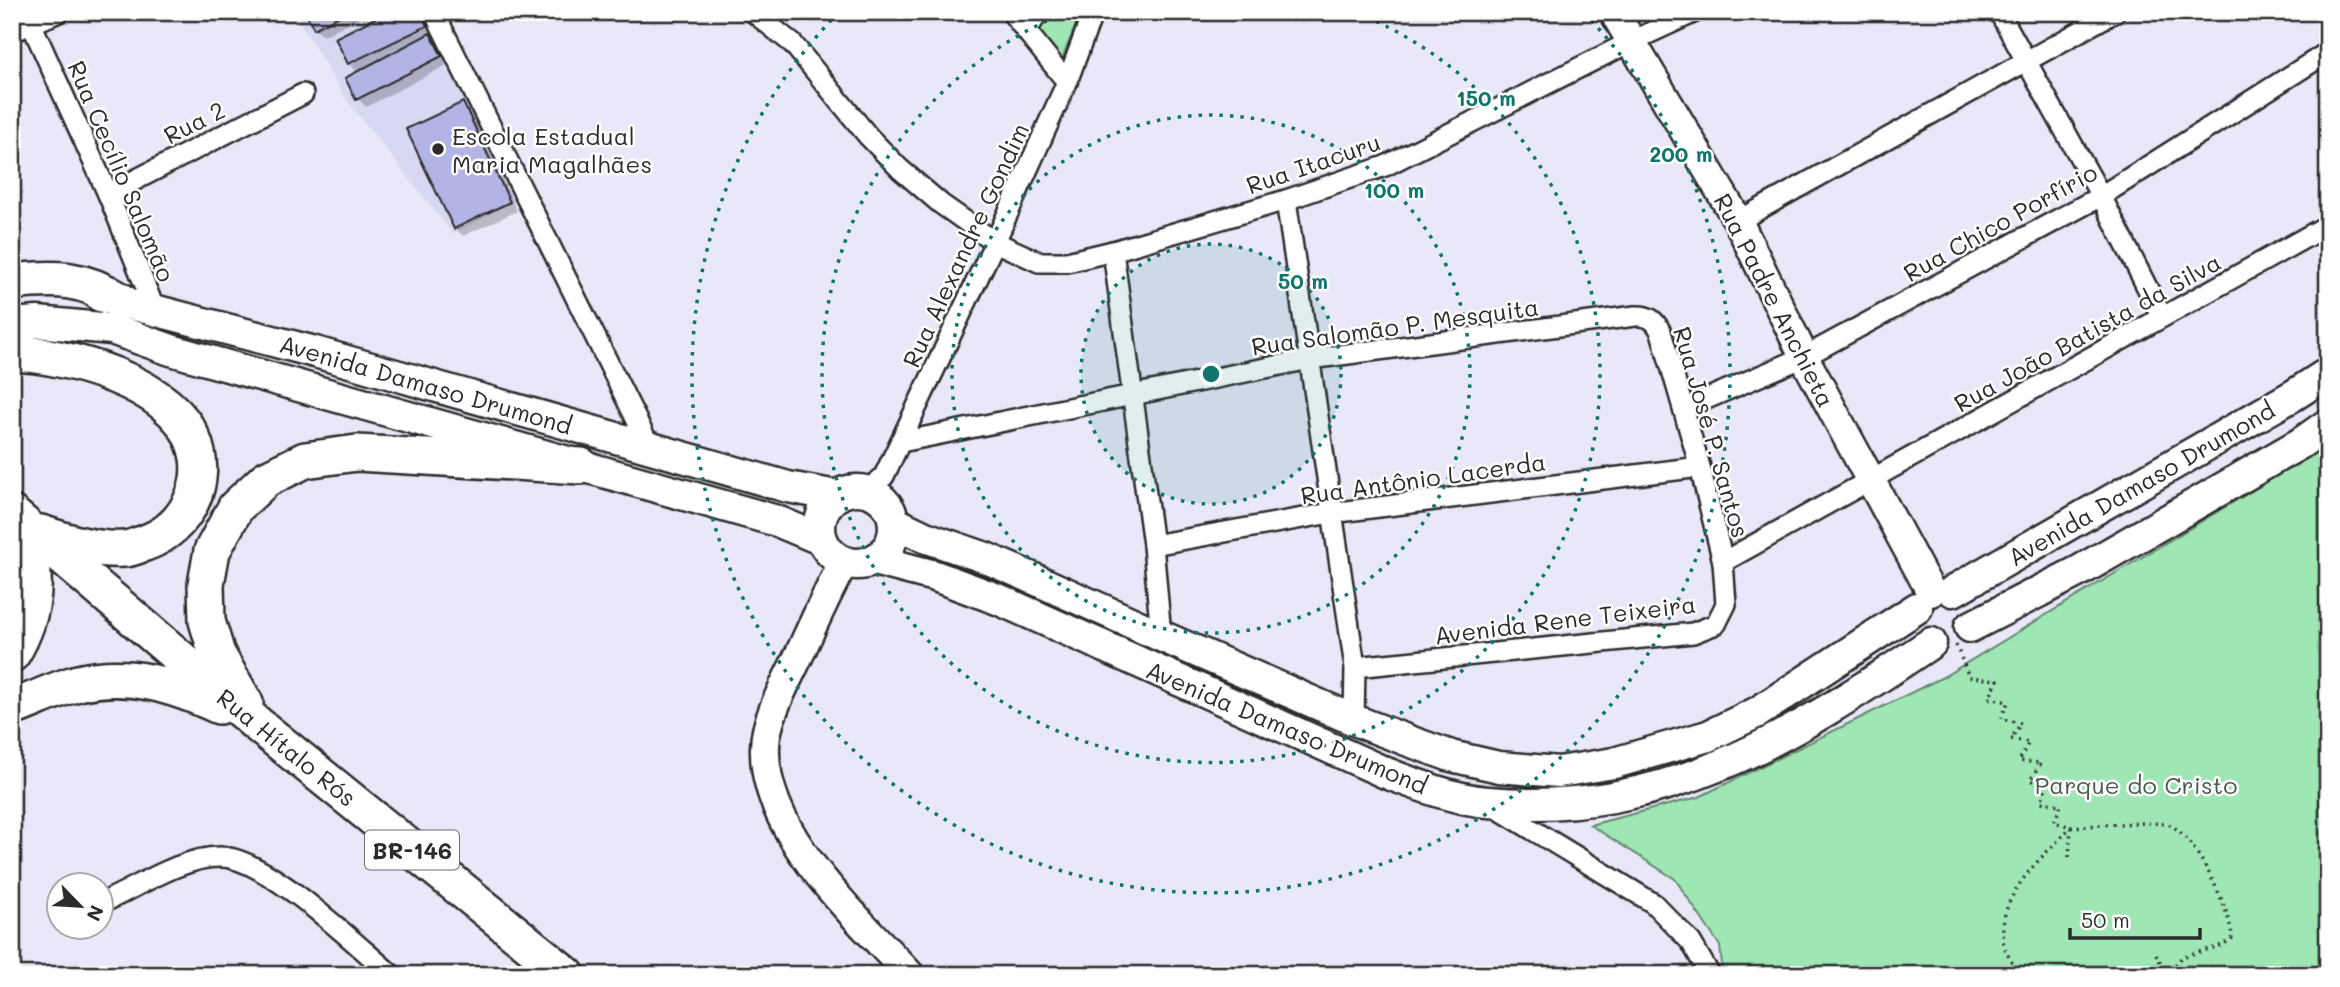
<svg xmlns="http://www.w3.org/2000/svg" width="2340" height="987" font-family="Mali,sans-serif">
<rect width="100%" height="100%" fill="#e8e8f8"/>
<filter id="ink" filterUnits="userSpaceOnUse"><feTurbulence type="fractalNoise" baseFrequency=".0143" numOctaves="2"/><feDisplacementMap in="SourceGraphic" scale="14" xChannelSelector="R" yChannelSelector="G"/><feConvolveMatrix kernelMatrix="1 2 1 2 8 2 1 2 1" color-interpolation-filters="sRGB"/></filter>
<g filter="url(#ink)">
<path fill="#d8d8f3" d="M294 12H421L516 201 453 234 345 98Z"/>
<g fill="#9ee6b4" stroke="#648870" stroke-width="2">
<path d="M1046 12H1081L1062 59 1036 31Z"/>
<path d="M2328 445V975H1723L1720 946 1675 879 1590 825 1699 797 1943 677Z"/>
</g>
<g fill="#0003">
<path d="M307 12H370L323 36 315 28Z"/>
<path d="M391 12H423L434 34 430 36 438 43 449 64 366 107 358 99 347 79 358 73 349 63Z"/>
<path d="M462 104 471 112 517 211 463 236 455 228Z"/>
</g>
<g fill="#b3b4e6" stroke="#2b2b2b" stroke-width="2">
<path d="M305 12H347L314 29Z"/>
<path d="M387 12H421L427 26 348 64 335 38Z"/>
<path d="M430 33 442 56 356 100 345 78Z"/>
<path d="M463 102 510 202 454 229 406 129Z"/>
</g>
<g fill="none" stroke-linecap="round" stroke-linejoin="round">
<defs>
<g id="street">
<path d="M26 12 108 194 155 310"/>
<path d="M434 12 650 447"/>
<path d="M753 12 793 44 868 136 900 169 941 204 995 242 1039 262H1067L1113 251 1286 200 1385 166 1630 42 1695 12"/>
<path d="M1011 12 1067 82"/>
<path d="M1999 12 2101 196 2162 317"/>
<path d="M1027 31 1038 12"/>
<path d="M12 32 59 12"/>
<path d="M108 194 303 94"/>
<path d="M1286 200 1355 667 1354 720"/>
<path d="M1738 221 2115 12"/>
<path d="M1113 251 1153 545 1161 636"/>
<path d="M1683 409 1804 357 2101 196 2328 52"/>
<path d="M901 442 1310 359 1635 316C1649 315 1655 320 1661 332L1700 467 1723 562 1726 604 1716 624 1693 633 1355 667"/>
<path d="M868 491 884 476 995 242 1067 82 1093 12"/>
<path d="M1153 545 1331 513 1700 467"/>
<path d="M1723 562 2328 225"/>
<path d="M1490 804 1653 903 1691 942 1710 975"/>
<path d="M106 901C139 886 185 856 221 857 266 857 356 945 392 975"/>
</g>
<g id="secondary">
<path d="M1614 12 1738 221 1804 357 1931 592"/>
<path d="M844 562C828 591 814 622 800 653 788 679 765 718 765 747 762 833 856 916 910 975"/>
</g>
<g id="primary">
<path d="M100 296 315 352 788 487 837 496"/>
<path d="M12 324 37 322 112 329 171 350 777 521 822 540"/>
<circle cx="857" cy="527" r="37"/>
<path d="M894 522 925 537 986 558 1030 577 1161 636 1354 720 1409 741 1451 756 1499 767 1559 772 1614 763 1708 736 1758 712 1917 608"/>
<path d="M874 560 935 576 1000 600 1386 773C1418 785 1453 799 1488 802 1665 818 1791 737 1931 643"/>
<path d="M1953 591 2294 395 2328 373"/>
<path d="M1970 627 2081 570 2301 443 2328 424"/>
</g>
<g id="highway">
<path d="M12 282C56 277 82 277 121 301"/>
<path d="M12 353C68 355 169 382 193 440 210 482 187 528 145 543 138 545 131 549 124 549 96 551 68 542 41 533"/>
<path d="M12 514 257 724 567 975"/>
<path d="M12 654C38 611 37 575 26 528"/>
<path d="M245 703 217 654 207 621 206 584 212 551 236 507 266 479 305 460 357 453 581 466"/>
<path d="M12 708C34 700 56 689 78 683 129 671 173 685 219 706"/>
</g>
</defs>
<use href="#street" stroke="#2b2b2b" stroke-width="24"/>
<use href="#secondary" stroke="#2b2b2b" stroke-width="33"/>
<use href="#primary" stroke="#2b2b2b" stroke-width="35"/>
<use href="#highway" stroke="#2b2b2b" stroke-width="40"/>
<g stroke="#2b2b2b" stroke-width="3.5" stroke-dasharray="2 5" stroke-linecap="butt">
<path d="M1956 645 1969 677 1998 680 1989 698 2008 702 2001 719 2021 723 2011 739 2029 742 2019 761 2041 763 2030 780 2047 784 2041 802 2061 805 2054 822 2071 827 2069 857"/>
<path d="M2156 954 2167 975"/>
<path d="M2019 975C2014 965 2004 951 2003 940 1998 893 2042 858 2071 827 2090 826 2156 820 2170 825 2195 836 2232 912 2232 938L2223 945 2182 957 2167 975"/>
<path d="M2113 975 2117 969 2126 971"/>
</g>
<use href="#street" stroke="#fff" stroke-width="19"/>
<use href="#secondary" stroke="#fff" stroke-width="28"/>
<use href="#primary" stroke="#fff" stroke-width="30"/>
<use href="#highway" stroke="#fff" stroke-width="35"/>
</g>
</g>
<circle cx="1211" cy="374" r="130" fill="#0f766e" fill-opacity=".12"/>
<g fill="none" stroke="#0f766e" stroke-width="3.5" stroke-dasharray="3.5 7">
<circle cx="1211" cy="374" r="130"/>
<circle cx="1211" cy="374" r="259"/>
<path d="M1357 13A389 389 0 1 1 1065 13"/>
<path d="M1584 13A519 519 0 1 1 838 13"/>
</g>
<circle fill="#2b2b2b" stroke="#fff" stroke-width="2.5" cx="438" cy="149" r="7"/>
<g text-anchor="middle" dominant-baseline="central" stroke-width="5" stroke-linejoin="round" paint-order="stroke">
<rect fill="#fff" stroke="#6b6b6b" stroke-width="2" x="365" y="830.5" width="94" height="39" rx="5"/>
<g font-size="23" font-weight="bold" fill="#2b2b2b">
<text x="412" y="850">BR-146</text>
</g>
<g font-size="24" fill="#2b2b2b" stroke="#fff">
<text transform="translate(194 122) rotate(-27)">Rua 2</text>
<text transform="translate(1313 163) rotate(-19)">Rua Itacuru</text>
<text transform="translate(122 171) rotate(67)">Rua Cecílio Salomão</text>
<text transform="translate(2000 222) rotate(-29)">Rua Chico Porfírio</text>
<text transform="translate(965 245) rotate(-65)">Rua Alexandre Gondim</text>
<text transform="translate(1775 300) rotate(63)">Rua Padre Anchieta</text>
<text transform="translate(1395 326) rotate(-8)">Rua Salomão P. Mesquita</text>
<text transform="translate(2087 332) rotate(-29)">Rua João Batista da Silva</text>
<text transform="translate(426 384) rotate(16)">Avenida Damaso Drumond</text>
<text transform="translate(1712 432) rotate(74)">Rua José P. Santos</text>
<text transform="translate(1423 478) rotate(-8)">Rua Antônio Lacerda</text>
<text transform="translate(2141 483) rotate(-30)">Avenida Damaso Drumond</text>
<text transform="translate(1565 619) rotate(-7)">Avenida Rene Teixeira</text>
<text transform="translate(1287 727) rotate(23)">Avenida Damaso Drumond</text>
<text transform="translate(287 747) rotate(39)">Rua Hítalo Rós</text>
</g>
<g font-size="24" fill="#2b2b2b" stroke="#fff" text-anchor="start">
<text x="452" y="135">Escola Estadual<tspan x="452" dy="28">Maria Magalhães</tspan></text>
</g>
<g font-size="24" fill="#485a4d" stroke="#fff">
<text x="2136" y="784">Parque do Cristo</text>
</g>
</g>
<circle cx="1211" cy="374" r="10" fill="#0f766e" stroke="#fff" stroke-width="3.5"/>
<g font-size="21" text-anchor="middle" font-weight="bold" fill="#0f766e" stroke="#fff" stroke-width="5" stroke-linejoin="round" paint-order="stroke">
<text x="1486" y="106">150 m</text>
<text x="1681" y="162">200 m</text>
<text x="1394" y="198">100 m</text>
<text x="1303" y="289">50 m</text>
</g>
<rect width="2340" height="987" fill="none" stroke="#fff" stroke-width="42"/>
<rect x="21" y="21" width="2298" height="945" fill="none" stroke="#2b2b2b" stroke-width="2.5" filter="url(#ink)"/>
<g transform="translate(80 906) rotate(115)"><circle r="33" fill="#ffffff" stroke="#aaaaaa" stroke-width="2"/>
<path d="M0-5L12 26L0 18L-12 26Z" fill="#2b2b2b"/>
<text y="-10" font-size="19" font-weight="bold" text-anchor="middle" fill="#2b2b2b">N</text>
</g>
<path d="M2070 928v10h130v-10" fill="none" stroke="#2b2b2b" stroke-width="3.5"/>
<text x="2081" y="928" font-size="21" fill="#2b2b2b" stroke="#ffffff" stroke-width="5" paint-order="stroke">50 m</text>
</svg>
